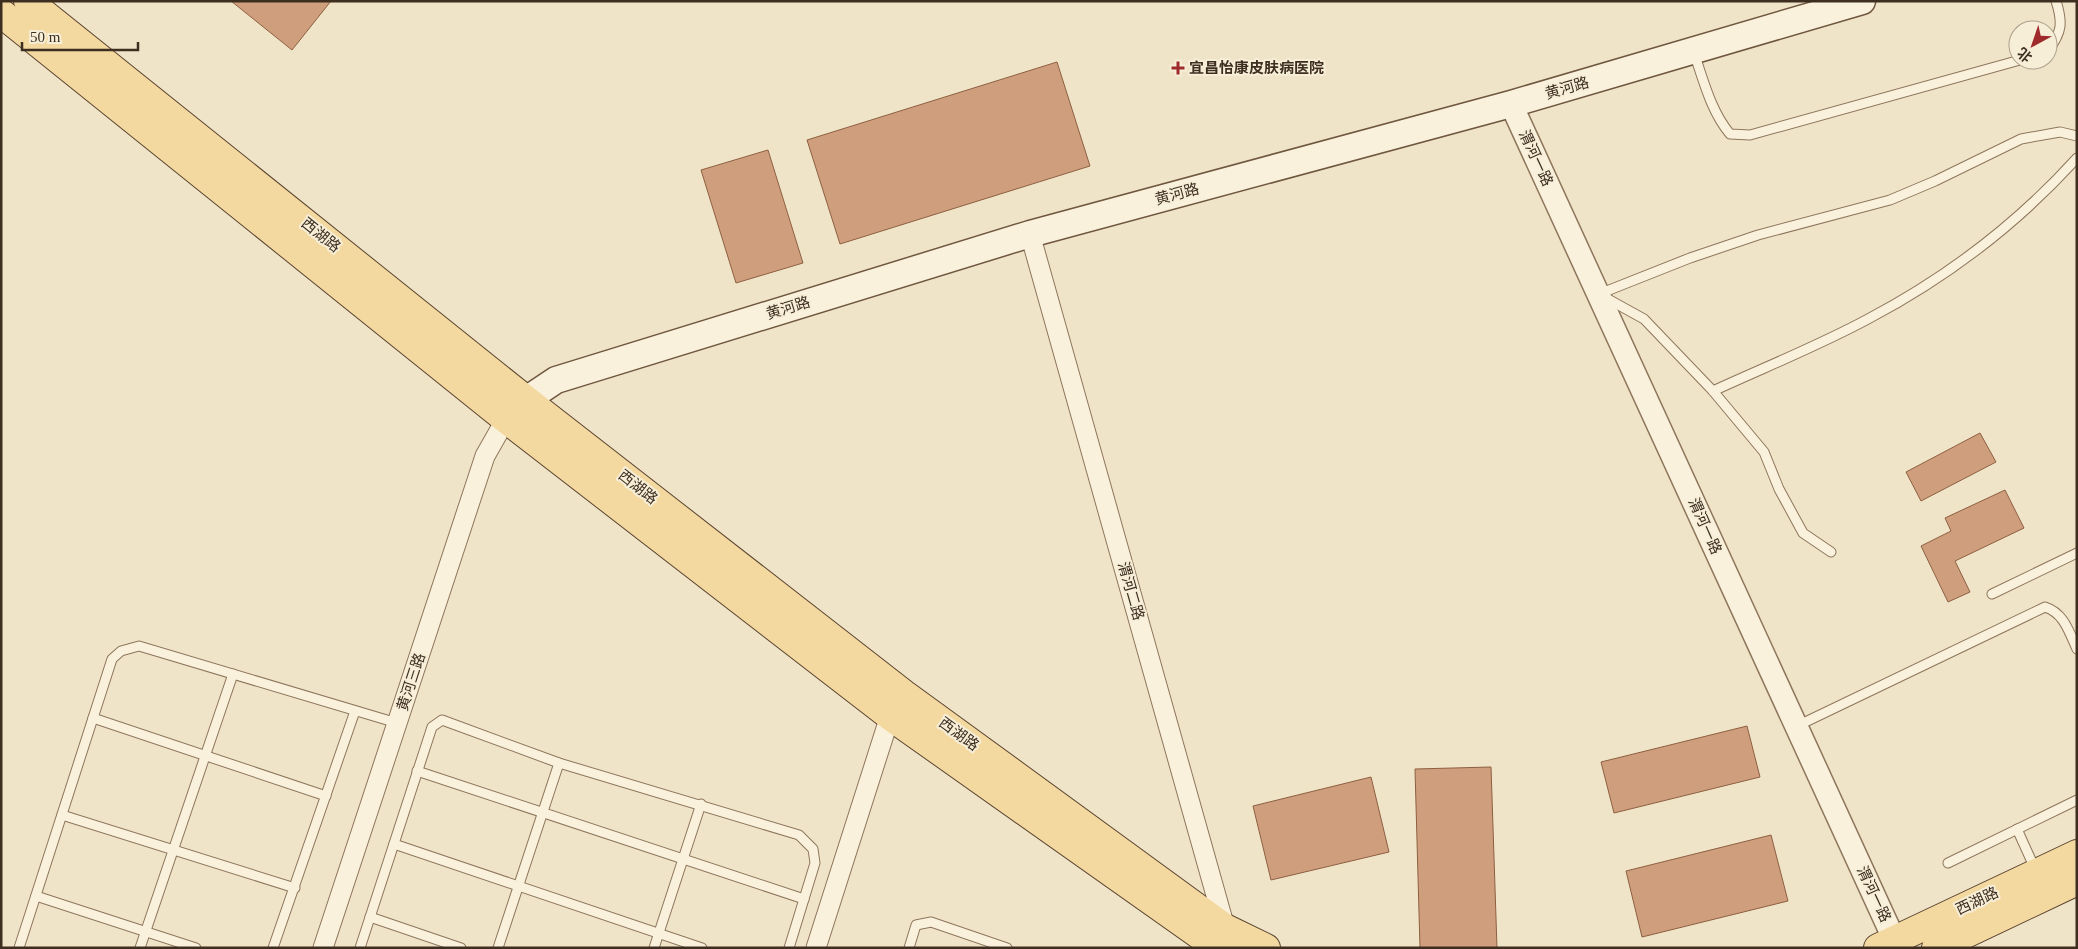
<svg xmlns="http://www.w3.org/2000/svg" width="2078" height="949" font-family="'Times New Roman','Noto Sans SC',serif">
<rect width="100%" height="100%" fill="#f0e4c8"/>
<g fill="#cf9f7d" stroke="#8d5f41">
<path d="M231 1H331L292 50Z"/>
<path d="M1057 62 1090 166 840 244 807 140Z"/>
<path d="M768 150 803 263 736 283 701 170Z"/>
<path d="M1980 433 1996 462 1921 501 1906 472Z"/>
<path d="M2005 490 2024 528 1955 561 1970 592 1948 602 1921 546 1951 531 1945 518Z"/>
<path d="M1747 726 1760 777 1614 813 1601 762Z"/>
<path d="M1491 767 1497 948H1420L1415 769Z"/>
<path d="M1371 777 1389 852 1271 880 1253 806Z"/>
<path d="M1771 835 1788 901 1642 937 1626 871Z"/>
</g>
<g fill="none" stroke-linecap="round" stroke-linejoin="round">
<defs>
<g id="service">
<path d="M2048 51C2062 32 2063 23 2056 1"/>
<path d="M1694 53C1704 82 1711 111 1730 134L1750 135 2020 60"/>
<path d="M1599 294 1690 258 1758 235 1890 200 1935 181 2021 139 2060 132 2077 136"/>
<path d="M1606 298 1644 319 1713 391 1764 452 1779 489 1803 533 1831 552"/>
<path d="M1713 391C1765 367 1818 346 1868 319 1946 278 2018 223 2077 158"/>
<path d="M1992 594 2077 553"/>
<path d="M93 718 326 796"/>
<path d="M1797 726 2045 607C2064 613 2069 632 2077 649"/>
<path d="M417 771 804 899"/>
<path d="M62 815 295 888"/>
<path d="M2017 829 2036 871"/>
<path d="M394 844 702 948"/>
<path d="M1948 863 2077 800"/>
<path d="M36 896 196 948"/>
<path d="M370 917 461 948"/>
<path d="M19 948 112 659 121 651 139 646 397 723"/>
<path d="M140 948 233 674"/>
<path d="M273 948 355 711"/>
<path d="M360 948 432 727 442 720 559 763 799 835 813 849 815 863 789 948"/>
<path d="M498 948 559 763"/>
<path d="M654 948 701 804"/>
<path d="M909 948 916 925 931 922 1007 948"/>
</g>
<g id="minor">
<path d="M1030 234 1226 931"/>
<path d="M323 948 485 456 506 419"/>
<path d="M816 948 890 716"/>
</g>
<path id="tertiary" d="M1511 104 1898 948"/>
<path id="secondary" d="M511 414 526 400 556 380 1030 234 1511 104 1862 1"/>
<g id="primary">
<path d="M28 1 526 400 904 694 1225 928 1266 948"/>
<path d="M1 13 506 419 890 716 1218 948"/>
<path d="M1878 948 2077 854"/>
<path d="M1936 948 2077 881"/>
</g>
</defs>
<use href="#service" stroke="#8d765c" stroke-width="11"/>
<use href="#minor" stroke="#8d765c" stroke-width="21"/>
<use href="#tertiary" stroke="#8d765c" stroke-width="25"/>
<use href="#secondary" stroke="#6f573f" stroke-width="29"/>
<use href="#primary" stroke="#5b4430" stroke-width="30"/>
<use href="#service" stroke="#faf1dc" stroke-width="9"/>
<use href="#minor" stroke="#faf1dc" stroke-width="19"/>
<use href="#tertiary" stroke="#faf1dc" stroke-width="22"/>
<use href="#secondary" stroke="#faf1dc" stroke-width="26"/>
<use href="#primary" stroke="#f3d9a0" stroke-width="28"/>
</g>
<path fill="#9e2a2b" stroke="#f7eed8" stroke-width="2" d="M1175.5 60.5h5v5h5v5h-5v5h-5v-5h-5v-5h5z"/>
<g text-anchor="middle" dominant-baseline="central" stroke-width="4" stroke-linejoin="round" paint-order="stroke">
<g font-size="15" font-weight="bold" fill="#3d2e20" stroke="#f7eed8" text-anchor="start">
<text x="1189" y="68">宜昌怡康皮肤病医院</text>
</g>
<g font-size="15" fill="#3d2e20" stroke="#f7eed8">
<text transform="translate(1567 88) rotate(-16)">黄河路</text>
<text transform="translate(1536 158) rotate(65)">渭河一路</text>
<text transform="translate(1177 194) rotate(-15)">黄河路</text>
<text transform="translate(321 235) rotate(39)">西湖路</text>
<text transform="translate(788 308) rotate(-17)">黄河路</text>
<text transform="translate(638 487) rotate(38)">西湖路</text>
<text transform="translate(1705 526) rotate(66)">渭河一路</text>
<text transform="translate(1131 591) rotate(74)">渭河二路</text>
<text transform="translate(411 682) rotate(-72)">黄河三路</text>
<text transform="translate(959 734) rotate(36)">西湖路</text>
<text transform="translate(1874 894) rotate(65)">渭河一路</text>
<text transform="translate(1977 901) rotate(-25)">西湖路</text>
</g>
</g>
<rect width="2078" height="949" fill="none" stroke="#3d2e20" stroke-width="5"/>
<g transform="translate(2033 45) rotate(220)"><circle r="24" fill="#f7eed8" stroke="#ada18e"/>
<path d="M0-4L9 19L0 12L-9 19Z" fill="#9e2a2b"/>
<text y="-8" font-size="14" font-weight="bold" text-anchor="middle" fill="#3d2e20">北</text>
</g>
<path d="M22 42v8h116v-8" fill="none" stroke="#3d2e20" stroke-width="2.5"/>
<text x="30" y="42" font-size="15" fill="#3d2e20" stroke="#f7eed8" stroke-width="4" paint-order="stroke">50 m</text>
</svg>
